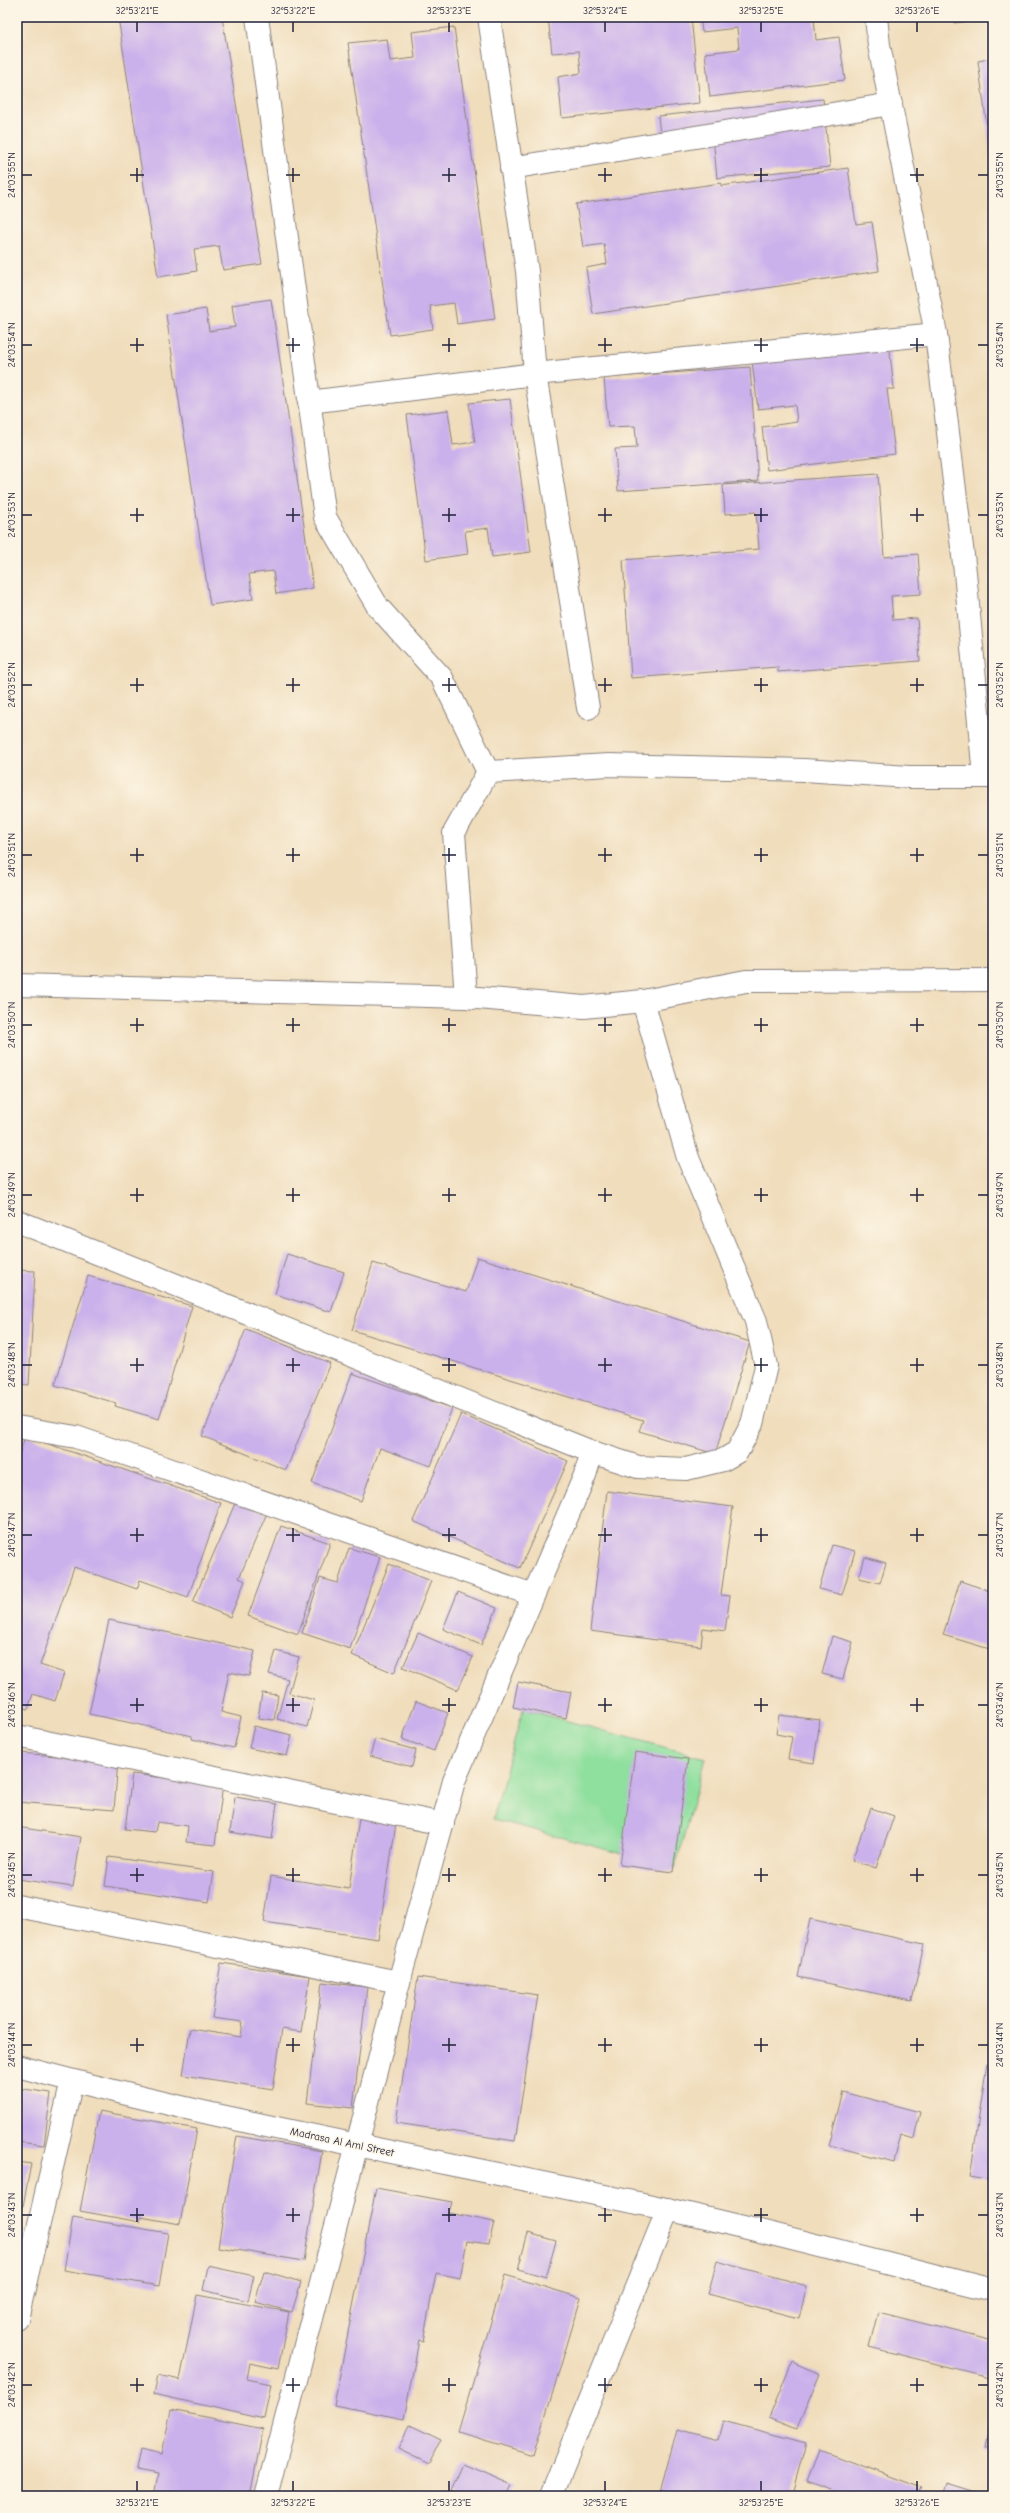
<svg xmlns="http://www.w3.org/2000/svg" width="1010" height="2513" font-family="'Comic Neue',sans-serif">
<rect width="100%" height="100%" fill="#fcf5e5"/>
<filter id="ink" filterUnits="userSpaceOnUse"><feTurbulence type="fractalNoise" baseFrequency=".025" numOctaves="2"/><feDisplacementMap in="SourceGraphic" scale="8" xChannelSelector="R" yChannelSelector="G"/><feConvolveMatrix kernelMatrix="1 2 1 2 8 2 1 2 1" color-interpolation-filters="sRGB"/></filter>
<filter id="wash" filterUnits="userSpaceOnUse"><feTurbulence type="fractalNoise" baseFrequency=".012" numOctaves="4" result="noise"/><feDisplacementMap in="SourceGraphic" scale="16" xChannelSelector="R" yChannelSelector="G"/><feGaussianBlur stdDeviation="0.9" result="paint"/><feColorMatrix in="noise" values="0 0 0 0 0 0 0 0 0 0 0 0 0 0 0 0 0 1.4 0 .05"/><feComposite in="paint" operator="in"/></filter>
<g filter="url(#wash)">
<rect width="100%" height="100%" fill="#f0ddbc"/>
<path fill="#8fdf9e" stroke="#58806c" d="M523 1709 705 1758 675 1868 493 1819Z"/>
<g id="blocks">
<g fill="#cbb1eb">
<path d="M118 17H222L262 264 223 270 219 246 194 249 197 271 158 277Z"/>
<path d="M548 17H691L700 103 562 118 558 77 581 73 579 51 552 53Z"/>
<path d="M700 17H814L816 40 839 37 845 80 710 97 705 53 739 49 737 28 702 32Z"/>
<path d="M953 17H993V18L954 23Z"/>
<path d="M454 27 495 319 457 324 454 303 430 306 433 329 390 335 348 43 387 39 390 61 415 58 412 32Z"/>
<path d="M993 58V163H992L978 61Z"/>
<path d="M823 99 830 167 717 178 713 137 661 143 658 116Z"/>
<path d="M848 168 856 224 872 222 879 271 593 314 586 268 607 264 604 244 583 247 576 204 721 183V186Z"/>
<path d="M271 299 313 588 276 594 273 571 249 574 253 599 210 605 166 315 206 309 209 331 235 327 232 305Z"/>
<path d="M889 345 894 389H887L895 454 767 470 762 427 797 422 795 405 758 409 752 362Z"/>
<path d="M750 367 758 481 618 491 615 449 637 448 635 426 608 427 604 378Z"/>
<path d="M510 399 531 552 492 557 488 528 465 531 468 554 426 560 407 415 448 410 453 445 475 442 469 403Z"/>
<path d="M878 474 884 557 918 554 921 594 891 596 893 620 917 618 920 661 778 672V667L631 678 623 560 759 549 756 512 725 514 723 485Z"/>
<path d="M287 1254 344 1272 331 1312 275 1294Z"/>
<path d="M477 1257 750 1342 715 1454 639 1431 643 1420 352 1330 373 1263 466 1292Z"/>
<path d="M17 1270 35 1271 29 1385 17 1384Z"/>
<path d="M88 1276 192 1306 159 1419 115 1406 116 1403 55 1385Z"/>
<path d="M246 1329 330 1363 286 1470 202 1436Z"/>
<path d="M352 1373 452 1408 431 1466 380 1448 361 1501 312 1483Z"/>
<path d="M461 1414 568 1461 520 1568 413 1521Z"/>
<path d="M25 1436 221 1503 188 1597 140 1580 137 1589 74 1567 40 1665 64 1673 55 1701 33 1694 28 1709 17 1705V1575L21 1564 17 1562V1461Z"/>
<path d="M607 1491 733 1507 721 1595 730 1596 725 1631 703 1628 701 1646 590 1631Z"/>
<path d="M236 1501 267 1513 239 1578 245 1581 230 1617 193 1602Z"/>
<path d="M281 1526 330 1543 298 1634 248 1616Z"/>
<path d="M832 1545 855 1551 842 1595 819 1589Z"/>
<path d="M349 1548 380 1557 350 1649 302 1633 320 1578 338 1583Z"/>
<path d="M865 1557 886 1563 880 1583 859 1578Z"/>
<path d="M389 1564 431 1581 394 1673 352 1655Z"/>
<path d="M960 1581 993 1592V1650L943 1635Z"/>
<path d="M458 1592 497 1608 481 1645 443 1629Z"/>
<path d="M109 1620 255 1651 249 1676 229 1672 221 1712 241 1717 234 1748 192 1739V1736L89 1714Z"/>
<path d="M418 1633 473 1657 458 1690 403 1667Z"/>
<path d="M832 1636 853 1642 843 1679 822 1674Z"/>
<path d="M276 1651 299 1657 289 1693 314 1700 307 1727 277 1719 288 1679 269 1674Z"/>
<path d="M518 1682 571 1692 566 1718 513 1707Z"/>
<path d="M262 1693 278 1695 274 1720 258 1718Z"/>
<path d="M416 1701 448 1713 434 1751 402 1739Z"/>
<path d="M779 1715 820 1720 814 1763 788 1759 792 1737 776 1734Z"/>
<path d="M254 1726 292 1735 287 1756 249 1748Z"/>
<path d="M375 1739 416 1750 412 1767 370 1756Z"/>
<path d="M635 1752 688 1759 673 1872 620 1865Z"/>
<path d="M20 1753 118 1761 114 1810 17 1802Z"/>
<path d="M132 1774 223 1785 215 1845 186 1842 188 1826 157 1822 155 1832 125 1829Z"/>
<path d="M235 1797 277 1804 272 1839 230 1832Z"/>
<path d="M871 1808 894 1816 876 1868 852 1860Z"/>
<path d="M359 1818 396 1824 378 1939 264 1922 271 1876 349 1889Z"/>
<path d="M17 1827 81 1837 73 1887 17 1879Z"/>
<path d="M109 1857 214 1872 209 1902 105 1886Z"/>
<path d="M810 1919 924 1944 912 2001 798 1977Z"/>
<path d="M221 1963 310 1976 301 2032 282 2029 273 2089 183 2075 190 2029 241 2037 243 2022 212 2018Z"/>
<path d="M418 1977 538 1995 515 2141 396 2123Z"/>
<path d="M322 1982 367 1987 353 2108 307 2103Z"/>
<path d="M987 2063 993 2064V2180L970 2176Z"/>
<path d="M17 2088 51 2093 44 2145 17 2142Z"/>
<path d="M843 2092 920 2112 914 2138 901 2134 894 2162 829 2145Z"/>
<path d="M99 2111 197 2129 180 2224 141 2217 140 2222 80 2211Z"/>
<path d="M237 2136 322 2151 304 2261 218 2247Z"/>
<path d="M17 2162 31 2164 23 2206 17 2205Z"/>
<path d="M376 2188 452 2202 449 2213 494 2222 489 2244 467 2241 460 2278 436 2273 423 2341 419 2340 404 2419 334 2405Z"/>
<path d="M73 2217 168 2233 159 2286 64 2270Z"/>
<path d="M528 2233 556 2241 546 2277 518 2269Z"/>
<path d="M717 2261 807 2286 799 2318 708 2294Z"/>
<path d="M208 2266 254 2276 248 2301 203 2290Z"/>
<path d="M264 2271 301 2282 292 2312 255 2302Z"/>
<path d="M505 2275 581 2298 534 2455 458 2432Z"/>
<path d="M197 2295 289 2312 278 2369 250 2363 247 2379 271 2384 264 2419 154 2394 158 2375 180 2380Z"/>
<path d="M878 2312 993 2341V2378L869 2347Z"/>
<path d="M792 2362 820 2374 797 2429 769 2418Z"/>
<path d="M171 2410 263 2429 250 2496H154L158 2474 136 2470 140 2449 162 2454Z"/>
<path d="M992 2417 993 2418V2447L986 2446Z"/>
<path d="M723 2421 806 2443 793 2490 812 2496H659L677 2429 718 2440Z"/>
<path d="M410 2425 441 2440 429 2464 398 2449Z"/>
<path d="M819 2450 921 2488 918 2496H847L807 2481Z"/>
<path d="M463 2464 512 2485 507 2496H463L451 2490Z"/>
<path d="M946 2483 988 2496H942Z"/>
</g>
</g>
</g>
<g filter="url(#ink)">
<use href="#blocks" fill-opacity="0" stroke="#89807c" stroke-width="1"/>
<g fill="none" stroke-linecap="round" stroke-linejoin="round">
<defs>
<g id="street">
<path d="M257 17 325 517 378 607 442 678 488 772"/>
<path d="M489 17 527 271 535 374 588 708"/>
<path d="M876 17 879 45 936 334 965 572 984 776"/>
<path d="M511 168 891 104"/>
<path d="M309 402 535 374 936 334"/>
<path d="M488 772 609 765 804 770 909 777H993"/>
<path d="M17 985 466 997 584 1007 643 1001 746 981 993 980"/>
<path d="M466 997 454 833 488 772"/>
<path d="M17 1221 592 1452 638 1467 686 1469 723 1460 737 1452 752 1424 766 1366 756 1321 688 1158 643 1001"/>
<path d="M17 1427 76 1437 533 1595"/>
<path d="M17 1736 443 1824"/>
<path d="M17 1906 399 1982"/>
<path d="M17 2066C231 2124 449 2162 666 2209 775 2233 884 2263 993 2290"/>
<path d="M17 2319 72 2081"/>
<path d="M266 2496 399 1982 454 1781 585 1475 592 1452"/>
<path d="M551 2496 668 2209"/>
</g>
</defs>
<use href="#street" stroke="#89807c" stroke-width="24"/>
<use href="#street" stroke="#fff" stroke-width="22"/>
</g>
</g>
<path fill="none" stroke="#22223b" stroke-width="1.5" d="M137 22V32M293 22V32M449 22V32M605 22V32M761 22V32M917 22V32M137 168V182M293 168V182M449 168V182M605 168V182M761 168V182M917 168V182M22 175H32M130 175H144M286 175H300M442 175H456M598 175H612M754 175H768M910 175H924M978 175H988M137 338V352M293 338V352M449 338V352M605 338V352M761 338V352M917 338V352M22 345H32M130 345H144M286 345H300M442 345H456M598 345H612M754 345H768M910 345H924M978 345H988M137 508V522M293 508V522M449 508V522M605 508V522M761 508V522M917 508V522M22 515H32M130 515H144M286 515H300M442 515H456M598 515H612M754 515H768M910 515H924M978 515H988M137 678V692M293 678V692M449 678V692M605 678V692M761 678V692M917 678V692M22 685H32M130 685H144M286 685H300M442 685H456M598 685H612M754 685H768M910 685H924M978 685H988M137 848V862M293 848V862M449 848V862M605 848V862M761 848V862M917 848V862M22 855H32M130 855H144M286 855H300M442 855H456M598 855H612M754 855H768M910 855H924M978 855H988M137 1018V1032M293 1018V1032M449 1018V1032M605 1018V1032M761 1018V1032M917 1018V1032M22 1025H32M130 1025H144M286 1025H300M442 1025H456M598 1025H612M754 1025H768M910 1025H924M978 1025H988M137 1188V1202M293 1188V1202M449 1188V1202M605 1188V1202M761 1188V1202M917 1188V1202M22 1195H32M130 1195H144M286 1195H300M442 1195H456M598 1195H612M754 1195H768M910 1195H924M978 1195H988M137 1358V1372M293 1358V1372M449 1358V1372M605 1358V1372M761 1358V1372M917 1358V1372M22 1365H32M130 1365H144M286 1365H300M442 1365H456M598 1365H612M754 1365H768M910 1365H924M978 1365H988M137 1528V1542M293 1528V1542M449 1528V1542M605 1528V1542M761 1528V1542M917 1528V1542M22 1535H32M130 1535H144M286 1535H300M442 1535H456M598 1535H612M754 1535H768M910 1535H924M978 1535H988M137 1698V1712M293 1698V1712M449 1698V1712M605 1698V1712M761 1698V1712M917 1698V1712M22 1705H32M130 1705H144M286 1705H300M442 1705H456M598 1705H612M754 1705H768M910 1705H924M978 1705H988M137 1868V1882M293 1868V1882M449 1868V1882M605 1868V1882M761 1868V1882M917 1868V1882M22 1875H32M130 1875H144M286 1875H300M442 1875H456M598 1875H612M754 1875H768M910 1875H924M978 1875H988M137 2038V2052M293 2038V2052M449 2038V2052M605 2038V2052M761 2038V2052M917 2038V2052M22 2045H32M130 2045H144M286 2045H300M442 2045H456M598 2045H612M754 2045H768M910 2045H924M978 2045H988M137 2208V2222M293 2208V2222M449 2208V2222M605 2208V2222M761 2208V2222M917 2208V2222M22 2215H32M130 2215H144M286 2215H300M442 2215H456M598 2215H612M754 2215H768M910 2215H924M978 2215H988M137 2378V2392M293 2378V2392M449 2378V2392M605 2378V2392M761 2378V2392M917 2378V2392M22 2385H32M130 2385H144M286 2385H300M442 2385H456M598 2385H612M754 2385H768M910 2385H924M978 2385H988M137 2481V2491M293 2481V2491M449 2481V2491M605 2481V2491M761 2481V2491M917 2481V2491"/>
<g text-anchor="middle" dominant-baseline="central" stroke-width="3" stroke-linejoin="round" paint-order="stroke">
<g font-size="11" fill="#22223b" stroke="#fcf5e5">
<text transform="translate(342 2142) rotate(12)">Madrasa Al Aml Street</text>
</g>
</g>
<rect width="1010" height="2513" fill="none" stroke="#fcf5e5" stroke-width="44"/>
<rect x="22" y="22" width="966" height="2469" fill="none" stroke="#22223b" stroke-width="1.5"/>
<g font-size="10" text-anchor="middle" fill="#22223b">
<text x="137" y="14">32°53'21"E</text>
<text x="293" y="14">32°53'22"E</text>
<text x="449" y="14">32°53'23"E</text>
<text x="605" y="14">32°53'24"E</text>
<text x="761" y="14">32°53'25"E</text>
<text x="917" y="14">32°53'26"E</text>
<text transform="translate(11 175) rotate(-90)" y="4">24°03'55"N</text>
<text transform="translate(999 175) rotate(-90)" y="4">24°03'55"N</text>
<text transform="translate(11 345) rotate(-90)" y="4">24°03'54"N</text>
<text transform="translate(999 345) rotate(-90)" y="4">24°03'54"N</text>
<text transform="translate(11 515) rotate(-90)" y="4">24°03'53"N</text>
<text transform="translate(999 515) rotate(-90)" y="4">24°03'53"N</text>
<text transform="translate(11 685) rotate(-90)" y="4">24°03'52"N</text>
<text transform="translate(999 685) rotate(-90)" y="4">24°03'52"N</text>
<text transform="translate(11 855) rotate(-90)" y="4">24°03'51"N</text>
<text transform="translate(999 855) rotate(-90)" y="4">24°03'51"N</text>
<text transform="translate(11 1025) rotate(-90)" y="4">24°03'50"N</text>
<text transform="translate(999 1025) rotate(-90)" y="4">24°03'50"N</text>
<text transform="translate(11 1195) rotate(-90)" y="4">24°03'49"N</text>
<text transform="translate(999 1195) rotate(-90)" y="4">24°03'49"N</text>
<text transform="translate(11 1365) rotate(-90)" y="4">24°03'48"N</text>
<text transform="translate(999 1365) rotate(-90)" y="4">24°03'48"N</text>
<text transform="translate(11 1535) rotate(-90)" y="4">24°03'47"N</text>
<text transform="translate(999 1535) rotate(-90)" y="4">24°03'47"N</text>
<text transform="translate(11 1705) rotate(-90)" y="4">24°03'46"N</text>
<text transform="translate(999 1705) rotate(-90)" y="4">24°03'46"N</text>
<text transform="translate(11 1875) rotate(-90)" y="4">24°03'45"N</text>
<text transform="translate(999 1875) rotate(-90)" y="4">24°03'45"N</text>
<text transform="translate(11 2045) rotate(-90)" y="4">24°03'44"N</text>
<text transform="translate(999 2045) rotate(-90)" y="4">24°03'44"N</text>
<text transform="translate(11 2215) rotate(-90)" y="4">24°03'43"N</text>
<text transform="translate(999 2215) rotate(-90)" y="4">24°03'43"N</text>
<text transform="translate(11 2385) rotate(-90)" y="4">24°03'42"N</text>
<text transform="translate(999 2385) rotate(-90)" y="4">24°03'42"N</text>
<text x="137" y="2506">32°53'21"E</text>
<text x="293" y="2506">32°53'22"E</text>
<text x="449" y="2506">32°53'23"E</text>
<text x="605" y="2506">32°53'24"E</text>
<text x="761" y="2506">32°53'25"E</text>
<text x="917" y="2506">32°53'26"E</text>
</g>
</svg>
